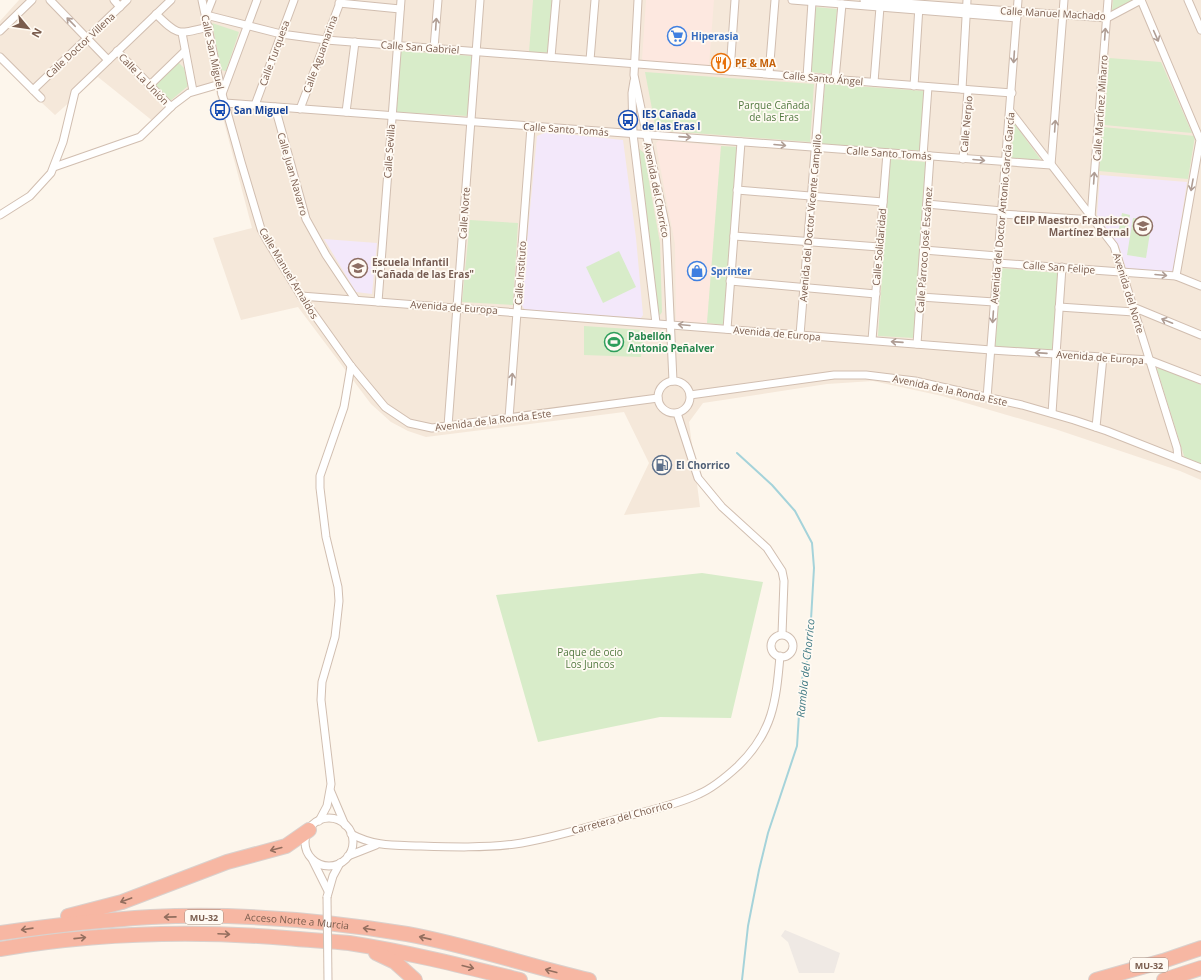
<svg xmlns="http://www.w3.org/2000/svg" width="1201" height="980" font-family="'Open Sans',sans-serif">
<rect width="100%" height="100%" fill="#fdf6ec"/>
<path fill="#f5e8da" d="M19 0H1201V480L1180 471 1055 429 942 396 873 381 827 384 703 403 689 422 700 507 624 515 649 463 624 412 426 437 408 431 391 422 371 404 298 307 241 320 213 238 252 228 214 84 188 91 154 122 98 77 55 115 0 64V21Z"/>
<g fill="#fde8e0">
<path d="M646 0H714L709 66 644 61 642 59Z"/>
<path d="M659 140 721 146 707 323 676 321 675 244 659 161 656 143Z"/>
</g>
<path fill="#efe9e4" d="M785 930 840 953 834 973H799L788 942 781 936Z"/>
<g fill="#f3e8fa">
<path d="M547 132 623 140 636 238 643 315 641 318 525 310 521 304 537 136Z"/>
<path d="M1100 175 1187 182 1173 274 1126 269 1119 246 1097 215Z"/>
<path d="M324 239 377 243 372 294 356 292Z"/>
</g>
<g fill="#d8ecc9">
<path d="M533 0H553L549 53 529 52Z"/>
<path d="M1113 0H1135L1112 11Z"/>
<path d="M815 7 837 9 831 74 810 72Z"/>
<path d="M212 23 239 32 226 71 221 70Z"/>
<path d="M401 51 473 56 468 116 395 112Z"/>
<path d="M1109 58 1161 62 1192 133 1104 125Z"/>
<path d="M178 62 184 68 188 86 170 101 154 85Z"/>
<path d="M645 72 814 84 810 142 656 130Z"/>
<path d="M825 84 925 91 920 151 820 144Z"/>
<path d="M1014 123 1041 160 1011 158Z"/>
<path d="M1103 127 1195 136 1188 179 1099 171Z"/>
<path d="M636 146 644 153 660 243 662 312 660 315 657 314Z"/>
<path d="M721 146 738 147 725 325 707 323Z"/>
<path d="M890 159 926 162 914 338 878 336Z"/>
<path d="M1122 213 1130 215 1127 231 1119 229Z"/>
<path d="M1133 218 1152 220 1146 258 1127 255Z"/>
<path d="M470 220 518 223 513 305 462 302Z"/>
<path d="M619 251 636 287 603 303 586 267Z"/>
<path d="M1001 268 1059 273 1053 352 995 348Z"/>
<path d="M584 326 645 330 641 357 584 355Z"/>
<path d="M1160 366 1201 385V465L1185 459 1157 369Z"/>
<path d="M702 573 763 582 731 718 660 717 538 742 496 595Z"/>
</g>
<g fill="none" stroke-linecap="round" stroke-linejoin="round">
<path stroke="#a5d3da" stroke-width="2" d="M737 453 772 485 795 511 812 543 814 568 809 654 801 683 797 746 768 833 759 870 748 926 742 980"/>
<defs>
<g id="street">
<path d="M50 0 108 60"/>
<path d="M114 0 120 7"/>
<path d="M202 0 222 94 241 162 261 229 268 242 301 296 351 366 385 407 409 423 432 428 658 398"/>
<path d="M212 0 206 15 281 34 326 40 1012 93"/>
<path d="M638 0 634 75 666 228 673 381"/>
<path d="M792 0 1017 18"/>
<path d="M864 0 1107 18 1141 0"/>
<path d="M1141 0 1200 140 1176 276"/>
<path d="M1188 0 1201 30"/>
<path d="M339 3 400 9"/>
<path d="M156 14C179 37 178 34 209 27"/>
<path d="M0 31 32 0"/>
<path d="M182 33 193 91"/>
<path d="M434 48 438 0"/>
<path d="M117 51 171 107"/>
<path d="M0 57 41 98"/>
<path d="M551 57 556 0"/>
<path d="M590 60 595 0"/>
<path d="M730 71 735 0"/>
<path d="M769 74 775 0"/>
<path d="M807 77 812 2"/>
<path d="M835 79 842 4"/>
<path d="M634 81 632 93 633 134 656 323"/>
<path d="M874 82 880 7"/>
<path d="M150 85 185 51"/>
<path d="M914 86 919 6"/>
<path d="M962 89 967 0"/>
<path d="M33 90 127 0"/>
<path d="M222 94 257 0"/>
<path d="M225 103 1051 165 1064 0"/>
<path d="M255 105 294 0"/>
<path d="M275 107 306 219 326 255 356 300"/>
<path d="M300 109 341 0"/>
<path d="M1010 111 1114 246 1177 448 1178 458"/>
<path d="M346 112 355 42"/>
<path d="M923 156 928 87"/>
<path d="M963 159 968 90"/>
<path d="M54 167 140 137 173 105 189 93 220 84"/>
<path d="M737 190 883 202"/>
<path d="M927 204 1002 211"/>
<path d="M1001 214 1094 220"/>
<path d="M0 215 30 196 51 173 63 142 75 92 171 0"/>
<path d="M1091 217 1108 0"/>
<path d="M734 236 879 247"/>
<path d="M924 250 997 256"/>
<path d="M997 263 1176 276 1201 286"/>
<path d="M730 281 876 294"/>
<path d="M301 296 991 350 1149 360 1201 380"/>
<path d="M921 297 994 302"/>
<path d="M378 302 401 0"/>
<path d="M1059 307 1134 312"/>
<path d="M1133 307 1201 335"/>
<path d="M727 329 741 142"/>
<path d="M800 335 821 78"/>
<path d="M872 340 887 153"/>
<path d="M917 344 930 156"/>
<circle cx="674" cy="397" r="16"/>
<path d="M690 395 834 375H866L915 381 1022 405 1074 420 1107 431 1201 468"/>
<path d="M987 398 1018 0"/>
<path d="M677 413 698 478 722 507 767 548 782 571 784 581 782 634"/>
<path d="M1052 413 1062 267"/>
<path d="M509 418 531 127"/>
<path d="M448 426 480 0"/>
<path d="M1096 427 1103 357"/>
<circle cx="782" cy="646" r="11"/>
<path d="M331 792 345 825"/>
<circle cx="329" cy="842" r="24"/>
<path d="M319 821 327 806 331 784 321 700 322 682 335 637 339 601 338 587 326 537 320 488V476L344 407 351 366"/>
<path d="M351 834C376 847 394 845 421 846 452 847 484 848 515 844 551 839 586 827 621 818 646 811 674 806 699 794 713 788 726 777 738 766 773 732 776 702 780 656"/>
<path d="M348 856 376 845"/>
<path d="M313 861 328 891"/>
<path d="M327 897 333 876 340 863"/>
</g>
<g id="highway">
<path d="M68 916 122 902 227 862 286 846 309 830"/>
<path id="s1" d="M0 933C50 926 100 920 151 917 235 913 323 920 407 934 468 945 528 966 589 980"/>
<path d="M0 949C95 933 189 930 286 938 307 940 328 941 349 943 407 952 463 966 520 980"/>
<path d="M376 953 395 962 415 980"/>
<path d="M1096 980 1163 961 1201 948"/>
<path d="M1164 980 1201 968"/>
</g>
</defs>
<use href="#street" stroke="#d1beb0" stroke-width="9"/>
<use href="#highway" stroke="#dad1cd" stroke-width="16"/>
<use href="#street" stroke="#fff" stroke-width="7"/>
<use href="#highway" stroke="#f7b7a3" stroke-width="14"/>
<defs>
<path id="street-bridge" d="M327 897 328 980"/>
</defs>
<use href="#street-bridge" stroke="#d1beb0" stroke-width="9" stroke-linecap="butt"/>
<use href="#street-bridge" stroke="#fff" stroke-width="7"/>
</g>
<defs><path id="oneway-shaft" d="M-6 0H5M1.5-3L5.5 0L1.5 3" fill="none" stroke-width="1.6" stroke-linecap="round" stroke-linejoin="round"/></defs>
<g stroke="#af9d94">
<use href="#oneway-shaft" transform="translate(71 22) rotate(-134)"/>
<use href="#oneway-shaft" transform="translate(436 24) rotate(-86)"/>
<use href="#oneway-shaft" transform="translate(1105 34) rotate(-86)"/>
<use href="#oneway-shaft" transform="translate(1156 36) rotate(66)"/>
<use href="#oneway-shaft" transform="translate(1014 57) rotate(94)"/>
<use href="#oneway-shaft" transform="translate(1055 126) rotate(-86)"/>
<use href="#oneway-shaft" transform="translate(685 137) rotate(4)"/>
<use href="#oneway-shaft" transform="translate(780 145) rotate(5)"/>
<use href="#oneway-shaft" transform="translate(979 160) rotate(5)"/>
<use href="#oneway-shaft" transform="translate(1094 178) rotate(-86)"/>
<use href="#oneway-shaft" transform="translate(1192 185) rotate(100)"/>
<use href="#oneway-shaft" transform="translate(1161 275) rotate(5)"/>
<use href="#oneway-shaft" transform="translate(993 317) rotate(94)"/>
<use href="#oneway-shaft" transform="translate(1167 321) rotate(-158)"/>
<use href="#oneway-shaft" transform="translate(684 325) rotate(-175)"/>
<use href="#oneway-shaft" transform="translate(897 342) rotate(-176)"/>
<use href="#oneway-shaft" transform="translate(1041 353) rotate(-176)"/>
<use href="#oneway-shaft" transform="translate(512 379) rotate(-86)"/>
</g>
<g stroke="#936e5e">
<use href="#oneway-shaft" transform="translate(276 849) rotate(165)"/>
<use href="#oneway-shaft" transform="translate(126 900) rotate(160)"/>
<use href="#oneway-shaft" transform="translate(170 917) rotate(179)"/>
<use href="#oneway-shaft" transform="translate(27 929) rotate(172)"/>
<use href="#oneway-shaft" transform="translate(369 929) rotate(-171)"/>
<use href="#oneway-shaft" transform="translate(224 934) rotate(3)"/>
<use href="#oneway-shaft" transform="translate(80 938) rotate(-6)"/>
<use href="#oneway-shaft" transform="translate(425 938) rotate(-167)"/>
<use href="#oneway-shaft" transform="translate(468 967) rotate(14)"/>
<use href="#oneway-shaft" transform="translate(551 971) rotate(-165)"/>
</g>
<defs>
<symbol id="supermarket-ring" viewBox="-11 -11 22 22"><circle r="9.5" fill="#fffaf3" stroke="#3f7fe0" stroke-width="1.5"/><path d="M-6-5.5h2.5l.6 2H6L4.5 2H-2.5L-4.4-4H-6ZM-1.5 3.2a1.3 1.3 0 1 0 .1 0ZM3 3.2a1.3 1.3 0 1 0 .1 0Z" fill="#3f7fe0"/></symbol>
<symbol id="restaurant-ring" viewBox="-11 -11 22 22"><circle r="9.5" fill="#fffaf3" stroke="#e8710a" stroke-width="1.5"/><path d="M-5-6h1v4h1v-4h1v4h1v-4h1v5L-1.5 .5V6h-2V.5L-5-1ZM5-6V6H3V1.5H1.5Q1.5-4 5-6Z" fill="#e8710a"/></symbol>
<symbol id="bus-ring" viewBox="-11 -11 22 22"><circle r="9.5" fill="#fffaf3" stroke="#1a4fb4" stroke-width="1.5"/><path d="M-5-6H5V4H4V6H2V4H-2V6H-4V4H-5ZM-3.5-4V0h7V-4ZM-3.5 1.2v1.5H-2V1.2ZM2 1.2v1.5H3.5V1.2Z" fill="#1a4fb4"/></symbol>
<symbol id="school-ring" viewBox="-11 -11 22 22"><circle r="9.5" fill="#fffaf3" stroke="#8d6e63" stroke-width="1.5"/><path d="M0-5L7-2L0 1L-7-2ZM-4 1L0 2.5L4 1V4Q0 6-4 4Z" fill="#8d6e63"/></symbol>
<symbol id="shop-ring" viewBox="-11 -11 22 22"><circle r="9.5" fill="#fffaf3" stroke="#3f7fe0" stroke-width="1.5"/><path d="M-5-2.5h2.3a2.7 3.5 0 0 1 5.4 0H5L5.5 6h-11ZM-1.5-2.5h3a1.5 2.3 0 0 0-3 0Z" fill="#3f7fe0"/></symbol>
<symbol id="stadium-ring" viewBox="-11 -11 22 22"><circle r="9.5" fill="#fffaf3" stroke="#2e9e5b" stroke-width="1.5"/><path d="M0-5a6.5 5 0 1 0 0 10a6.5 5 0 1 0 0-10ZM-3.5-1.8h7v3.6h-7Z" fill="#2e9e5b"/></symbol>
<symbol id="fuel-ring" viewBox="-11 -11 22 22"><circle r="9.5" fill="#fffaf3" stroke="#5c6f8a" stroke-width="1.5"/><path d="M-5.5-6h7V0h2V4h1.3V-2.5L3-4.5l.8-.8L6-3V5H2.5V1h-1V6h-7ZM-4.2-4.7v3.2H.2V-4.7Z" fill="#5c6f8a"/></symbol>
</defs>
<g fill-rule="evenodd">
<use href="#supermarket-ring" x="666" y="25" width="22" height="22"/>
<use href="#restaurant-ring" x="710" y="52" width="22" height="22"/>
<use href="#bus-ring" x="209" y="99" width="22" height="22"/>
<use href="#bus-ring" x="617" y="109" width="22" height="22"/>
<use href="#school-ring" x="1132" y="215" width="22" height="22"/>
<use href="#school-ring" x="347" y="257" width="22" height="22"/>
<use href="#shop-ring" x="686" y="260" width="22" height="22"/>
<use href="#stadium-ring" x="603" y="331" width="22" height="22"/>
<use href="#fuel-ring" x="651" y="454" width="22" height="22"/>
</g>
<g text-anchor="middle" dominant-baseline="central" stroke-width="3.5" stroke-linejoin="round" paint-order="stroke">
<g fill="#fffaf3" stroke="#a28b7f" stroke-width="1">
<rect x="185" y="910" width="38" height="14" rx="3"/>
<rect x="1130" y="958" width="38" height="14" rx="3"/>
</g>
<g font-size="9" font-weight="bold" fill="#7a5c4d">
<text x="204" y="917">MU-32</text>
<text x="1149" y="965">MU-32</text>
</g>
<g font-size="10" fill="#7a5c4d" stroke="#fffaf3">
<text transform="translate(1053 13) rotate(3)">Calle Manuel Machado</text>
<text transform="translate(80 45) rotate(-43)">Calle Doctor Villena</text>
<text transform="translate(420 47) rotate(4)">Calle San Gabriel</text>
<text transform="translate(213 52) rotate(78)">Calle San Miguel</text>
<text transform="translate(274 53) rotate(-70)">Calle Turquesa</text>
<text transform="translate(320 54) rotate(-70)">Calle Aguamarina</text>
<text transform="translate(823 78) rotate(5)">Calle Santo Ángel</text>
<text transform="translate(144 79) rotate(46)">Calle La Unión</text>
<text transform="translate(1100 108) rotate(-86)">Calle Martínez Miñarro</text>
<text transform="translate(966 124) rotate(-85)">Calle Nerpio</text>
<text transform="translate(566 129) rotate(4)">Calle Santo Tomás</text>
<text transform="translate(389 151) rotate(-86)">Calle Sevilla</text>
<text transform="translate(889 153) rotate(4)">Calle Santo Tomás</text>
<text transform="translate(293 174) rotate(74)">Calle Juan Navarro</text>
<text transform="translate(657 190) rotate(79)">Avenida del Chorrico</text>
<text transform="translate(1002 208) rotate(-85)">Avenida del Doctor Antonio García García</text>
<text transform="translate(464 213) rotate(-86)">Calle Norte</text>
<text transform="translate(810 218) rotate(-85)">Avenida del Doctor Vicente Campillo</text>
<text transform="translate(879 247) rotate(-85)">Calle Solidaridad</text>
<text transform="translate(924 250) rotate(-86)">Calle Párroco José Escámez</text>
<text transform="translate(1059 267) rotate(4)">Calle San Felipe</text>
<text transform="translate(289 273) rotate(59)">Calle Manuel Arnaldos</text>
<text transform="translate(520 273) rotate(-86)">Calle Instituto</text>
<text transform="translate(1129 293) rotate(73)">Avenida del Norte</text>
<text transform="translate(454 307) rotate(4)">Avenida de Europa</text>
<text transform="translate(777 333) rotate(5)">Avenida de Europa</text>
<text transform="translate(1100 357) rotate(4)">Avenida de Europa</text>
<text transform="translate(950 390) rotate(12)">Avenida de la Ronda Este</text>
<text transform="translate(493 420) rotate(-7)">Avenida de la Ronda Este</text>
<text transform="translate(622 817) rotate(-15)">Carretera del Chorrico</text>
<text stroke="none"><textPath href="#s1" startOffset="298">Acceso Norte a Murcia</textPath></text>
</g>
<g font-size="10" font-weight="bold" fill="#366cbe" stroke="#fffaf3" text-anchor="start">
<text x="691" y="36">Hiperasia</text>
<text x="711" y="271">Sprinter</text>
</g>
<g font-size="10" font-weight="bold" fill="#c56008" stroke="#fffaf3" text-anchor="start">
<text x="735" y="63">PE &amp; MA</text>
</g>
<g font-size="10" fill="#537a41" stroke="#fffaf3">
<text x="774" y="105">Parque Cañada<tspan x="774" dy="12">de las Eras</tspan></text>
<text x="590" y="652">Paque de ocio<tspan x="590" dy="12">Los Juncos</tspan></text>
</g>
<g font-size="10" font-weight="bold" fill="#164399" stroke="#fffaf3" text-anchor="start">
<text x="234" y="110">San Miguel</text>
<text x="642" y="114">IES Cañada<tspan x="642" dy="12">de las Eras I</tspan></text>
</g>
<g font-size="10" font-weight="bold" fill="#785e54" stroke="#fffaf3" text-anchor="end">
<text x="1129" y="220">CEIP Maestro Francisco<tspan x="1129" dy="12">Martínez Bernal</tspan></text>
<text x="372" y="262" text-anchor="start">Escuela Infantil<tspan x="372" dy="12">"Cañada de las Eras"</tspan></text>
</g>
<g font-size="10" font-weight="bold" fill="#27864d" stroke="#fffaf3" text-anchor="start">
<text x="628" y="336">Pabellón<tspan x="628" dy="12">Antonio Peñalver</tspan></text>
</g>
<g font-size="10" font-weight="bold" fill="#4e5e75" stroke="#fffaf3" text-anchor="start">
<text x="676" y="465">El Chorrico</text>
</g>
<g font-size="11" font-style="italic" fill="#437c86" stroke="#fffaf3">
<text transform="translate(805 668) rotate(-84)">Rambla del Chorrico</text>
</g>
</g>
<g transform="translate(28 28) rotate(119)" stroke="#fffaf3" stroke-width="3" paint-order="stroke">
<path d="M0-3L7 15L0 10L-7 15Z" fill="#7a5c4d"/>
<text y="-6" font-size="11" font-weight="bold" text-anchor="middle" fill="#7a5c4d">N</text>
</g>
</svg>
